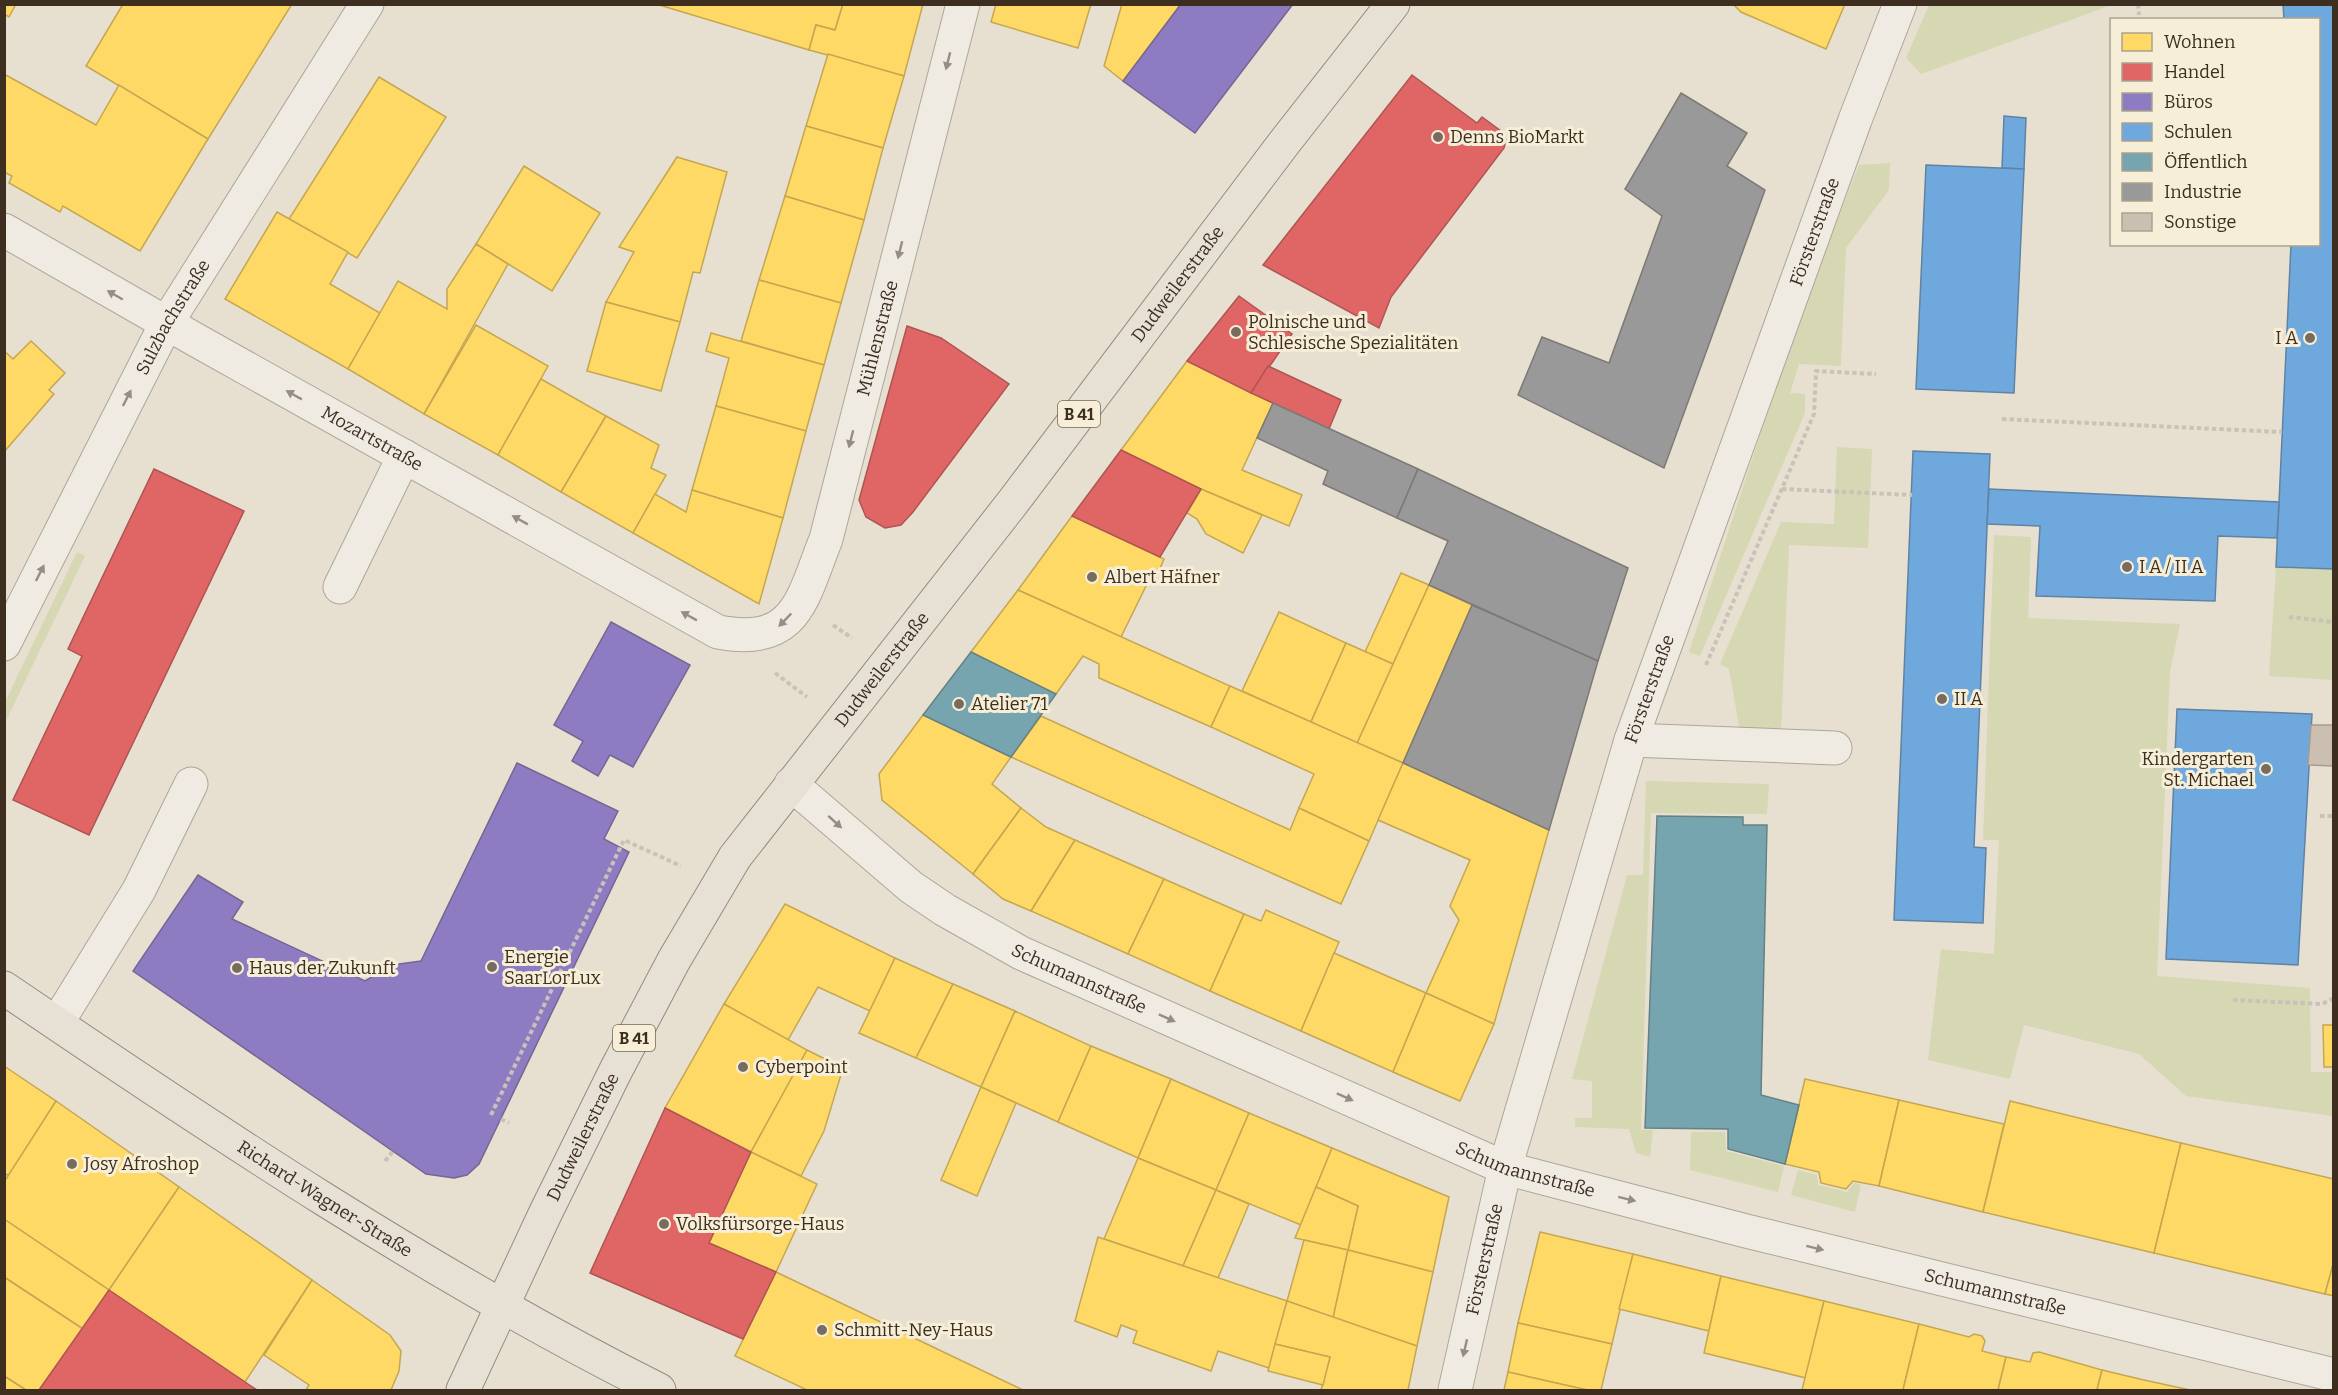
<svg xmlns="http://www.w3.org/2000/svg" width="2338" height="1395" font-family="Bitter,serif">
<rect width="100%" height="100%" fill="#e7e0d1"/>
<g fill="#d6d7b3">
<path d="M1929 5V4L2112 5 1921 74 1906 58Z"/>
<path d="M1890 163 1889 190 1846 248 1841 366 1799 364 1790 393 1805 394V413L1700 656 1689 652 1794 331 1859 165Z"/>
<path d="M1837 447 1872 449 1868 548 1789 545 1781 734 1740 731 1729 669 1720 664 1781 522 1834 524Z"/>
<path d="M1994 535 2031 537 2028 618 2180 624 2170 672 2157 976 2310 988 2311 1072H2333V1116L2186 1096 2139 1054 2024 1025 2010 1079 1928 1060 1941 949 1994 954 1999 840H1983Z"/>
<path d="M77 552 85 556 5 723V702Z"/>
<path d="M2276 567 2333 569V680L2269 676Z"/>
<path d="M1646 781 1769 784 1767 814 1651 813 1641 1130H1653L1650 1157 1636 1153 1629 1129 1575 1127V1118H1592V1081L1572 1079 1627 875H1643Z"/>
<path d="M1691 1132H1725L1726 1151 1784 1166 1778 1192 1690 1170Z"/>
<path d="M1798 1170 1817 1175 1818 1185 1847 1192 1854 1183 1861 1185 1855 1212 1791 1195Z"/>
</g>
<g fill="#ffd966" stroke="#c5a651" stroke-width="1.5">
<path d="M4 4H16L9 17 4 14Z"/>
<path d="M123 4H292L208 139 86 66Z"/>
<path d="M656 4H843L835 30 816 25 809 50Z"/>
<path d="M843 4H923L904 76 809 50 816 25 835 30Z"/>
<path d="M996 4H1091L1078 48 991 22Z"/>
<path d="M1122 4H1181L1123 81 1104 66Z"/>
<path d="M1733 4H1845L1826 49 1741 12Z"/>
<path d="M828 54 904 76 883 148 806 126Z"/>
<path d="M4 74 96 125 119 85 208 139 140 251 63 206 60 212 9 183 12 176 4 172Z"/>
<path d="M379 77 446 117 357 258 289 219Z"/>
<path d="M806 126 883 148 864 220 785 196Z"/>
<path d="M677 157 727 172 700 273 693 272 680 322 606 302 634 252 619 247Z"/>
<path d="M524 166 600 213 552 291 476 244Z"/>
<path d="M785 196 864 220 841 303 759 280Z"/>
<path d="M277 212 348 252 330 284 380 313 348 369 225 299Z"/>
<path d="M476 244 508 264 424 414 348 369 398 281 447 309V289Z"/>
<path d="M759 280 841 303 824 365 741 341Z"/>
<path d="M606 302 680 322 661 391 587 371Z"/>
<path d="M476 325 548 366 498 455 424 414Z"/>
<path d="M711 333 824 365 806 431 716 406 729 358 706 351Z"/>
<path d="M31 341 65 373 49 390 54 394 4 452V351L13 359Z"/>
<path d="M1187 361 1273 403 1242 470 1302 495 1289 526 1201 489 1121 450Z"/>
<path d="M541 379 606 416 561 492 498 455Z"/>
<path d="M716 406 806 431 783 518 692 490Z"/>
<path d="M606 416 659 445 651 468 666 475 633 533 561 492Z"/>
<path d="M1201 489 1262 515 1243 553 1206 534 1197 519 1187 513Z"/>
<path d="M692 490 783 518 759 604 633 533 655 494 686 512Z"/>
<path d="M1072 516 1164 559 1153 584 1148 582 1121 637 1018 590Z"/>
<path d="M1401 573 1429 585 1393 664 1365 652Z"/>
<path d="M1429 585 1472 605 1403 763 1357 743Z"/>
<path d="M1018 590 1230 686 1211 727 1099 678V664L1083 656 1056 694 971 652Z"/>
<path d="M1279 612 1346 643 1311 722 1242 691Z"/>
<path d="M1346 643 1393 664 1357 743 1311 722Z"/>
<path d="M1230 686 1403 763 1369 841 1299 808 1314 774 1211 727Z"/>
<path d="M923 715 1011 757 992 784 1021 808 973 874 882 800 879 774Z"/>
<path d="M1041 716 1290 830 1299 808 1369 841 1341 904 1011 757Z"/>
<path d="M1403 763 1549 830 1494 1024 1426 993 1459 920 1450 906 1470 860 1378 820Z"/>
<path d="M1021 808 1046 827 1075 840 1031 911 1003 899 973 874Z"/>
<path d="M1075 840 1164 879 1128 954 1031 911Z"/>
<path d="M1164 879 1244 914 1210 991 1128 954Z"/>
<path d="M785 904 895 958 870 1011 818 987 788 1040 724 1004Z"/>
<path d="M1266 910 1339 942 1301 1031 1210 991 1244 914 1261 921Z"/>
<path d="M1334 953 1426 993 1393 1072 1301 1031Z"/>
<path d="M895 958 953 984 916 1058 859 1033Z"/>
<path d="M953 984 1015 1011 981 1087 916 1058Z"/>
<path d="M1426 993 1494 1024 1460 1101 1393 1072Z"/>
<path d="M724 1004 807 1050 751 1152 665 1108Z"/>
<path d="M1015 1011 1091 1046 1058 1122 981 1087Z"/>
<path d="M2323 1025H2334V1067H2324Z"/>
<path d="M1091 1046 1171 1079 1138 1158 1058 1122Z"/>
<path d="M807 1050 843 1068 824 1131 801 1176 751 1152Z"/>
<path d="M4 1066 56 1101 9 1176 4 1173Z"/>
<path d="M1171 1079 1249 1113 1216 1190 1138 1158Z"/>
<path d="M1805 1079 1899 1100 1879 1186 1853 1181 1846 1189 1821 1183 1819 1172 1785 1164Z"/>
<path d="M981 1087 1016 1103 977 1196 941 1180Z"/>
<path d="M1899 1100 2004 1124 1983 1212 1879 1186Z"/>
<path d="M56 1101 179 1187 109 1290 4 1219V1182Z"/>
<path d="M2010 1101 2181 1143 2154 1253 1983 1212Z"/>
<path d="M1249 1113 1332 1148 1301 1225 1216 1190Z"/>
<path d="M2181 1143 2334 1179V1261L2325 1294 2154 1253Z"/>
<path d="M1332 1148 1449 1197 1433 1272 1348 1250 1358 1206 1316 1187Z"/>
<path d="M751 1152 817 1184 776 1272 709 1243Z"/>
<path d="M1138 1158 1216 1190 1183 1266 1104 1239Z"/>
<path d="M179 1187 312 1280 245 1382 109 1290Z"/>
<path d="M1316 1187 1358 1206 1348 1250 1295 1238Z"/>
<path d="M1216 1190 1249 1204 1218 1278 1183 1266Z"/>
<path d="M4 1219 109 1290 83 1329 4 1277Z"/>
<path d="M1540 1232 1633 1254 1612 1344 1518 1323Z"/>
<path d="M1098 1237 1287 1301 1269 1368 1218 1351 1211 1371 1133 1343 1137 1331 1121 1325 1117 1337 1075 1321Z"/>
<path d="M1304 1240 1348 1250 1333 1318 1287 1301Z"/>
<path d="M1348 1250 1433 1272 1417 1346 1333 1318Z"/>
<path d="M1633 1254 1721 1276 1709 1331 1619 1309Z"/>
<path d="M2334 1261V1296L2325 1294Z"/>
<path d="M776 1272 1023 1390H807L735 1356Z"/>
<path d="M1721 1276 1824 1301 1806 1378 1704 1353Z"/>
<path d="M4 1277 83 1329 39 1390H26L4 1376Z"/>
<path d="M312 1280 390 1335 401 1351 399 1371 391 1390H306L309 1385 264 1355Z"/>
<path d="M1287 1301 1417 1346 1408 1390H1321L1330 1357 1275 1344Z"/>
<path d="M1824 1301 1919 1324 1903 1390H1802Z"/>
<path d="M1518 1323 1612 1344 1601 1390H1587L1508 1372Z"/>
<path d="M1919 1324 1969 1337 1974 1334 1982 1336 1985 1341 1982 1351 2006 1357 1998 1390H1903Z"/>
<path d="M1275 1344 1330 1357 1323 1385 1268 1371Z"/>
<path d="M2039 1352 2102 1370 2097 1390H1998L2006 1357 2030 1362 2033 1353Z"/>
<path d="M2102 1370 2144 1380 2190 1390H2097Z"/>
<path d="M1508 1372 1587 1390H1504Z"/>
<path d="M4 1376 26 1390H4Z"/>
</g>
<g fill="#e06666" stroke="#af5551" stroke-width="1.5">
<path d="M1412 75 1477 123 1482 117 1501 131 1506 140 1504 148 1391 297 1379 328 1263 265Z"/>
<path d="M1239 296 1292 334 1251 393 1187 361Z"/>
<path d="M907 326 941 338 1009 384 913 512 901 525 885 528 866 517 859 500Z"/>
<path d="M1268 366 1341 400 1329 429 1251 393Z"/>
<path d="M1121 450 1201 489 1160 557 1072 516Z"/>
<path d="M154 469 244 511 89 835 13 800 82 656 68 649Z"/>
<path d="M665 1108 751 1152 709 1243 776 1272 743 1339 590 1273Z"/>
<path d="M109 1290 245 1382 257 1390H39Z"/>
</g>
<g fill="#8e7cc3" stroke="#766592" stroke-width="1.5">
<path d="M1181 4H1293L1195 133 1123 81Z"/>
<path d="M611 622 690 665 633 767 610 755 598 776 572 761 583 741 554 725Z"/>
<path d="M517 763 618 811 604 839 629 852 479 1164 467 1175 454 1178 426 1174 133 971 198 875 243 902 232 919 365 981 392 965 421 961Z"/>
</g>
<g fill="#6fa8dc" stroke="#6083a4" stroke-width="1.5">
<path d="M2283 4H2334V569L2276 567 2291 244H2318V20H2284Z"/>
<path d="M2004 116 2026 118 2024 169 2002 168Z"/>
<path d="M1926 165 2024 169 2014 393 1916 389Z"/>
<path d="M1913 451 1990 454 1974 847 1986 848 1983 923 1894 920Z"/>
<path d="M1989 489 2279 502 2277 538 2218 536 2215 601 2036 596 2040 526 1987 524Z"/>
<path d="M2177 709 2312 714 2298 965 2166 959Z"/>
</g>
<g fill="#76a5af" stroke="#658184" stroke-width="1.5">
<path d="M971 652 1056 694 1011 757 923 715Z"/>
<path d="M1657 816 1743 817V825H1767L1761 1095 1799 1105 1785 1164 1728 1149V1129L1645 1128Z"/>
</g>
<g fill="#999" stroke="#7d7975" stroke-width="1.5">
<path d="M1681 93 1747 133 1727 166 1765 190 1664 468 1518 395 1542 337 1609 363 1662 216 1625 189Z"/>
<path d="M1273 403 1418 469 1397 518 1323 484 1328 471 1257 438Z"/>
<path d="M1418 469 1628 568 1598 661 1429 585 1448 541 1397 518Z"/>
<path d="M1472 605 1598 661 1549 830 1403 763Z"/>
</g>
<path fill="#cbbfb2" stroke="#a89c90" stroke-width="1.5" d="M2311 725H2334V766L2308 765Z"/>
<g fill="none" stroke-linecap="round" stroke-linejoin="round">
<defs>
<g id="minor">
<path id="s1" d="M4 230 196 340 718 632C797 647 802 599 826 539L963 4"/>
<path d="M340 587 404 456"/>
<path id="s2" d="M4 644 166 324 367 4"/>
<path d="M1631 740 1835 748"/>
<path id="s3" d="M791 784 911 887 945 910 1021 953 1505 1168 1746 1231 2334 1375"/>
<path d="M57 1023 139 890 191 784"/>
<path id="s4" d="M1455 1390 1505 1168 1631 740 1855 120 1900 4"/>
</g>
<g id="major">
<path id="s5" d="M4 988C216 1132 430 1275 659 1390"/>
<path id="s6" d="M463 1390 545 1214 616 1070 674 960 735 857 1013 502 1284 143 1393 4"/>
</g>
</defs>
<use href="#minor" stroke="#ada599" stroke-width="35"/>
<use href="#major" stroke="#928b80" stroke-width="35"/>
<g stroke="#c8c2b9" stroke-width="4" stroke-dasharray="4.5 3" stroke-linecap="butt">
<path d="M2138 4 2139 15"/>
<path d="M2002 419 2282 432"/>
<path d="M1782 489 1912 495"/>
<path d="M2289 617 2334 622"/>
<path d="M833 625 852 638"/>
<path d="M1706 665 1814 414 1816 371 1876 374"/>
<path d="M775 673 807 697"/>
<path d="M2320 816H2334"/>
<path d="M2233 1000 2322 1004 2334 998"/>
<path d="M491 1115 624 840 681 866"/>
<path d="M501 1119 509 1123"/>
<path d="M385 1161 393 1151"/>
</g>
<use href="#minor" stroke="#efebe3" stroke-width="33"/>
<use href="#major" stroke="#e6e1d4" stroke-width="33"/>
</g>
<defs><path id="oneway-solid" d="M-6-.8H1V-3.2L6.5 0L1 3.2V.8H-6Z" transform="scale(1.5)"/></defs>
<g fill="#968c82">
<use href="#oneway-solid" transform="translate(948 61) rotate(104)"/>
<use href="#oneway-solid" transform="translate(900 250) rotate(104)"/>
<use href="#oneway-solid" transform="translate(115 295) rotate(-150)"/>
<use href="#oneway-solid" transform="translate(294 395) rotate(-151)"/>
<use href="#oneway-solid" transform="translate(127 398) rotate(-63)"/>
<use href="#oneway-solid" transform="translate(851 439) rotate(104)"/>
<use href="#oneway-solid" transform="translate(520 520) rotate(-151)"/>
<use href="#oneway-solid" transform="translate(40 573) rotate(-63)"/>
<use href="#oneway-solid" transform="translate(689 616) rotate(-151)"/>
<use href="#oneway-solid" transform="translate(785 620) rotate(134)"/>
<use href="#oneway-solid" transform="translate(835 822) rotate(42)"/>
<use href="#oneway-solid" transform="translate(1167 1018) rotate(24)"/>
<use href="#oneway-solid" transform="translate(1345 1097) rotate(24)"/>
<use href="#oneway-solid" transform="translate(1627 1199) rotate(14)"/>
<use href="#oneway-solid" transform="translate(1815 1248) rotate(14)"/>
<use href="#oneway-solid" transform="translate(1465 1348) rotate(103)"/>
</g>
<g fill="#786c5e" stroke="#f7eed8" stroke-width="2">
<circle cx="1438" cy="137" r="6"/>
<circle cx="1236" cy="332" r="6"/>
<circle cx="2310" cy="338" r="6"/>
<circle cx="2127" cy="567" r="6"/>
<circle cx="1092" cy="577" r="6"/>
<circle cx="1942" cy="699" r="6"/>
<circle cx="959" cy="704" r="6"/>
<circle cx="2266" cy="769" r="6"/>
<circle cx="492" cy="967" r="6"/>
<circle cx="237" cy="968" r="6"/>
<circle cx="743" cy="1067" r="6"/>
<circle cx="72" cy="1164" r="6"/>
<circle cx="664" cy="1224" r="6"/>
<circle cx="822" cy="1330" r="6"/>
</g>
<g text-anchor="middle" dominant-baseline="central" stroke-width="6" stroke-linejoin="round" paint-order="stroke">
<g fill="#f7eed8" stroke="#756857" stroke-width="1.5">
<rect x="1058" y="401" width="42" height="26" rx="4.5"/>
<rect x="613" y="1025" width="42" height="26" rx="4.5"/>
</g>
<g font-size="16" font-weight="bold" fill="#3d2e20">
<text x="1079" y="414">B 41</text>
<text x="634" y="1038">B 41</text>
</g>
<g font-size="18" fill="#3d2e20" stroke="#f7eed8" text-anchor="start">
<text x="1450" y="137">Denns BioMarkt</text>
<text x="1248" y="322">Polnische und<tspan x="1248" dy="21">Schlesische Spezialitäten</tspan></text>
<text x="2298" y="338" text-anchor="end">I A</text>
<text x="2139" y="567">I A / II A</text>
<text x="1104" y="577">Albert Häfner</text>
<text x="1954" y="699">II A</text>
<text x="971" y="704">Atelier 71</text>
<text x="2254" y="759" text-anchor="end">Kindergarten<tspan x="2254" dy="21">St. Michael</tspan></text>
<text x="504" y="957">Energie<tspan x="504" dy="21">SaarLorLux</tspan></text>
<text x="249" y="968">Haus der Zukunft</text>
<text x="755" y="1067">Cyberpoint</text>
<text x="84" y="1164">Josy Afroshop</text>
<text x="676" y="1224">Volksfürsorge-Haus</text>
<text x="834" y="1330">Schmitt-Ney-Haus</text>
</g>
<g font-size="18" fill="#3d2e20" stroke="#f7eed8">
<text stroke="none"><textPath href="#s4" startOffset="1214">Försterstraße</textPath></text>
<text stroke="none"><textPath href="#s6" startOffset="1323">Dudweilerstraße</textPath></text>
<text stroke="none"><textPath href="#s2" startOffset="368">Sulzbachstraße</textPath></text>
<text stroke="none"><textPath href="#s1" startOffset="1190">Mühlenstraße</textPath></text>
<text stroke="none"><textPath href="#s1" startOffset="423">Mozartstraße</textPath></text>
<text stroke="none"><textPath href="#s6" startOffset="837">Dudweilerstraße</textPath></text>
<text stroke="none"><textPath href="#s4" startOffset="728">Försterstraße</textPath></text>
<text stroke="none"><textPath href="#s3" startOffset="350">Schumannstraße</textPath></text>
<text stroke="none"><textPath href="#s6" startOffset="280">Dudweilerstraße</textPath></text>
<text stroke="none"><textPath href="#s3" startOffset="836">Schumannstraße</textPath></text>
<text stroke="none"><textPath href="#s5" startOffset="384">Richard-Wagner-Straße</textPath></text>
<text stroke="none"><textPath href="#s4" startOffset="134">Försterstraße</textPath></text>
<text stroke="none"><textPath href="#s3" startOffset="1322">Schumannstraße</textPath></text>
</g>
</g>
<rect width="2338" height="1395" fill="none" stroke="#3d2e20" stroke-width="12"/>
<rect x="2110" y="18" width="210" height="228" fill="#f7eed8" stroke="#ada18e" stroke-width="1.5"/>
<rect x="2122" y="33" width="30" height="18" fill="#ffd966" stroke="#ada18e" stroke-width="1.5"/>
<text x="2164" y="48" font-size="18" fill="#3d2e20">Wohnen</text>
<rect x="2122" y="63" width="30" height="18" fill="#e06666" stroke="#ada18e" stroke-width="1.5"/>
<text x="2164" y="78" font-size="18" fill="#3d2e20">Handel</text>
<rect x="2122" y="93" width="30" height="18" fill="#8e7cc3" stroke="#ada18e" stroke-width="1.5"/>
<text x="2164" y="108" font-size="18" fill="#3d2e20">Büros</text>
<rect x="2122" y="123" width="30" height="18" fill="#6fa8dc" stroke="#ada18e" stroke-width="1.5"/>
<text x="2164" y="138" font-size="18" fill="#3d2e20">Schulen</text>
<rect x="2122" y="153" width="30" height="18" fill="#76a5af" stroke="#ada18e" stroke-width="1.5"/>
<text x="2164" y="168" font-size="18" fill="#3d2e20">Öffentlich</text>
<rect x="2122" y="183" width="30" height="18" fill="#999999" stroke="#ada18e" stroke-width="1.5"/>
<text x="2164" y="198" font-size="18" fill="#3d2e20">Industrie</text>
<rect x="2122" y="213" width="30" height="18" fill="#cbbfb2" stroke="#ada18e" stroke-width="1.5"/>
<text x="2164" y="228" font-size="18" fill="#3d2e20">Sonstige</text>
</svg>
